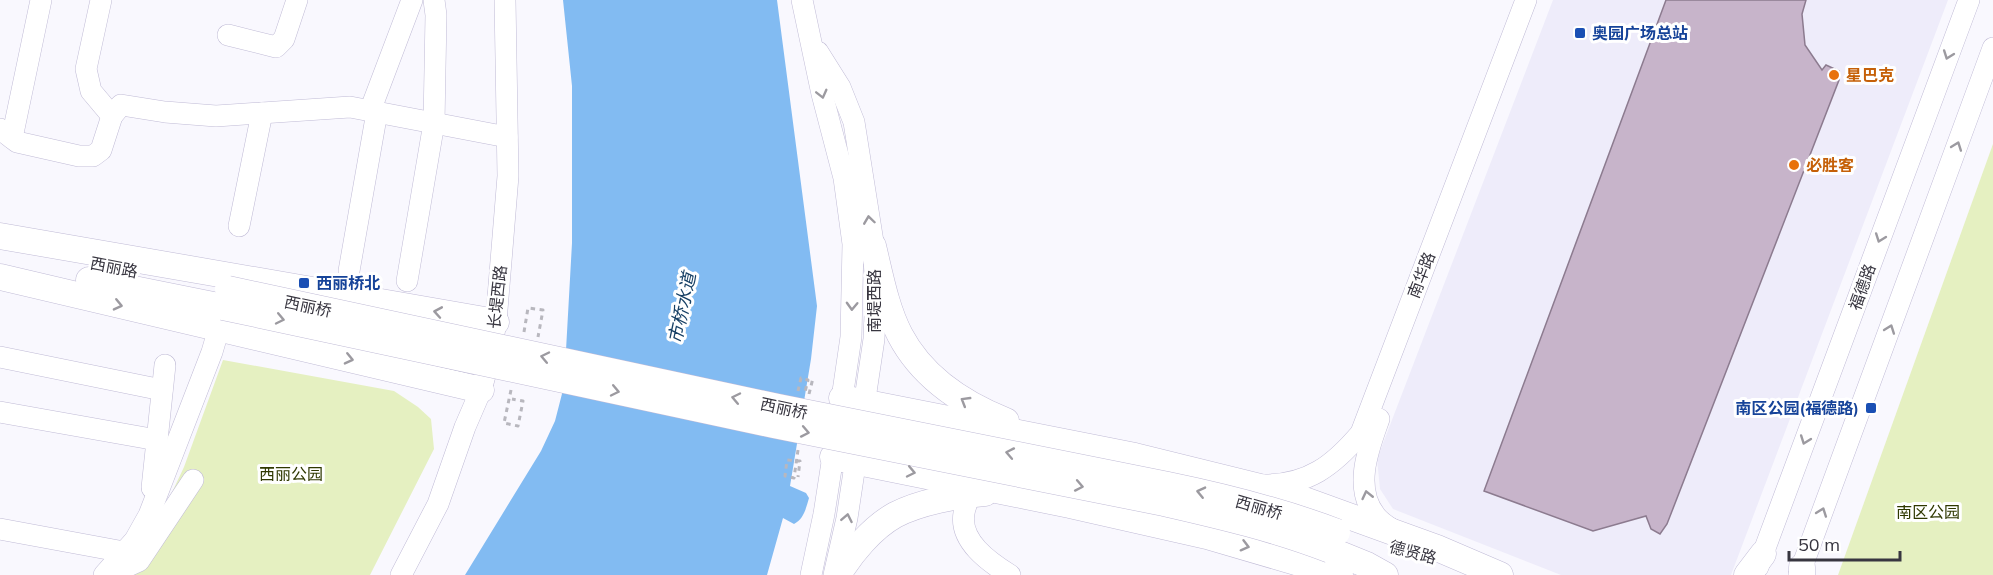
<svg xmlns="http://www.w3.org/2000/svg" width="1993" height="575" font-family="Mulish,'Noto Sans SC',sans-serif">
<rect width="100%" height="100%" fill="#f9f8fe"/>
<path fill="#eeecfa" d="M1553 0H1948L1731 575H1561L1393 509 1380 489 1377 459Z"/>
<g fill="#e5f0c1">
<path d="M1993 144V575H1838Z"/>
<path d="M223 360 394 391 418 407 431 419 434 449 370 575H133L184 467Z"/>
</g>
<path fill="#82bbf2" d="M563 0H777L817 306 811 359 790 486 806 493 809 498C806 508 804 519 794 524L783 518 767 575H465L541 451 555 421 564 386 572 243V86Z"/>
<path fill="#c7b4ca" stroke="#8c7b8f" stroke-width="1.5" d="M1666 0H1806L1802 14 1805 45 1822 70 1826 65 1839 71V80L1667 524 1660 534 1651 529 1646 516 1593 531 1484 491Z"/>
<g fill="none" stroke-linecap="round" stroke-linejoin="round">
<defs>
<g id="minor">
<path d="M101 0 86 69 91 91 112 116"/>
<path d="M802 0 822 94 844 178 853 244 851 337 840 412"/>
<path d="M228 35 276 47 284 39 297 0"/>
<path d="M818 52 840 87 854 122 873 242 876 291 874 339 847 518 834 575"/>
<path d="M370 111 412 0"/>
<path d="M0 129 17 142 79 156H93L101 150 112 116 121 105 165 112 216 116 350 107 507 137"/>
<path d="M12 138 41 0"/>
<path d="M239 226 262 113"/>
<path d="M349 271 377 112"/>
<path d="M407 281 434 123 436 15 434 0"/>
<path d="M0 357 162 390"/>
<path d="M0 412 157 440"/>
<path d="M1379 419C1369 447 1353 487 1375 515 1379 521 1387 526 1393 530"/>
<path d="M1264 485C1308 485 1333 466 1361 433L1526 0"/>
<path d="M152 488 165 365"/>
<path d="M970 495C968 500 965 507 964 513 959 541 989 562 1010 575"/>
<path d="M0 529 124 552"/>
<path d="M1758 567 1969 0"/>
<path d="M104 575 135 540 149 515 212 352 219 328"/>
<path d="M108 575 139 561 193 480"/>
<path d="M401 575 438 504 465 427 481 390 490 357 496 322 508 176 505 0"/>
<path d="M811 575 824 514 835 443"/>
<path d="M1799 575 1993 48"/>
</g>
<g id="major">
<path d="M0 236 496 322"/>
<path d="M873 246C880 275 886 308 900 335 922 377 963 404 1006 421"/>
<path d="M0 277 481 390"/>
<path d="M89 280 223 307"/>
<path d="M842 398 1135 456 1285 493 1437 548 1500 575"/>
<path d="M833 457 1070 505 1207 536 1340 575"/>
<path d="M1330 550 1367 565 1385 575"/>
<path d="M838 575C851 553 872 528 895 515 920 502 958 495 985 493"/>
<path d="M1747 575 1763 554"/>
<path d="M1802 575V567"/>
</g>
</defs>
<use href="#minor" stroke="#c0bbd6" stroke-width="22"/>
<use href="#major" stroke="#c0bbd6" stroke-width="27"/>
<g stroke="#b8b7be" stroke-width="3" stroke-dasharray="4.5 4.5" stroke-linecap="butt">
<path d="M524 332 528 308 543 310 538 337"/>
<path d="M511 390 504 423 518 426 523 401 512 399"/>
<path d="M798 391 801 378 808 380 805 392"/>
<path d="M809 394 813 378"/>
<path d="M798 450 794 478 785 476 787 460 800 461 798 477"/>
</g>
<use href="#minor" stroke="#fff" stroke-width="21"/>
<use href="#major" stroke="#fff" stroke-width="26"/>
<defs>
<g id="major-bridge">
<path d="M228 289 778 407 1168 485C1226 497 1282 511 1337 532"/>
<path d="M223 307 774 425 1164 503C1221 516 1276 529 1330 550"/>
</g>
</defs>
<use href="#major-bridge" stroke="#c0bbd6" stroke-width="27" stroke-linecap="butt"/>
<use href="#major-bridge" stroke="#fff" stroke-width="26"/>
</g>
<defs><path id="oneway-chevron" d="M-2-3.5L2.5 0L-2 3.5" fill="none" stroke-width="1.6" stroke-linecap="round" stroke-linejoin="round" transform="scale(1.5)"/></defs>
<g stroke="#9c9aa0">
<use href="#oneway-chevron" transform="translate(1948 55) rotate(110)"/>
<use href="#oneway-chevron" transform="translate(822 94) rotate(76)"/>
<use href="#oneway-chevron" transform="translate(1957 146) rotate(-70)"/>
<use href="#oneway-chevron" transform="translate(869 220) rotate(-98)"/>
<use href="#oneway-chevron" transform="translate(1880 238) rotate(110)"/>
<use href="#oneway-chevron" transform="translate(118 305) rotate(13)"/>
<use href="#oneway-chevron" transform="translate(852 306) rotate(92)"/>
<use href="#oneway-chevron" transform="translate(438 312) rotate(-170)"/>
<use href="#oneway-chevron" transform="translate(280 319) rotate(12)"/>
<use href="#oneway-chevron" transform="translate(1890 329) rotate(-70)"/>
<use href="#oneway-chevron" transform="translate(545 357) rotate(-168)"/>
<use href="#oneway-chevron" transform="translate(349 359) rotate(13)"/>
<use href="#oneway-chevron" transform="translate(615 391) rotate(12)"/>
<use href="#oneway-chevron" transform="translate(736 398) rotate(-168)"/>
<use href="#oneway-chevron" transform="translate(965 401) rotate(-149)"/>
<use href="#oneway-chevron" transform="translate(805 432) rotate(11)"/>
<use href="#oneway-chevron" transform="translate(1805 440) rotate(110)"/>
<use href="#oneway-chevron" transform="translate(1010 453) rotate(-169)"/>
<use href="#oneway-chevron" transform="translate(911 472) rotate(12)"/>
<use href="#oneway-chevron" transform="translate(1079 486) rotate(11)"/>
<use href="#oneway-chevron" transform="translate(1201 492) rotate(-167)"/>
<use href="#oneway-chevron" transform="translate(1367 495) rotate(-103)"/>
<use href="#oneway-chevron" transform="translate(1822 512) rotate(-70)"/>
<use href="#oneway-chevron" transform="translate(847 518) rotate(-79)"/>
<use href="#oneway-chevron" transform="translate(1245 546) rotate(15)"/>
</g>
<g fill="#1a4fb4" stroke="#fff" stroke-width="2">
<rect x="1574" y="27" width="12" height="12" rx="3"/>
<rect x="298" y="277" width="12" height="12" rx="3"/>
<rect x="1865" y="402" width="12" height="12" rx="3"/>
</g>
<g fill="#e8710a" stroke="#fff" stroke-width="2">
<circle cx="1834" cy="75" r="6"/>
<circle cx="1794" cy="165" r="6"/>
</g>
<g text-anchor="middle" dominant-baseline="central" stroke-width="6" stroke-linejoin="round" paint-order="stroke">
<g font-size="16" font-weight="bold" fill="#164399" stroke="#fff" text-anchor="start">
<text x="1592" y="33">奥园广场总站</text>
<text x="316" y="283">西丽桥北</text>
<text x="1859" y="408" text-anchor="end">南区公园(福德路)</text>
</g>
<g font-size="16" font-weight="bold" fill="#c56008" stroke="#fff" text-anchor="start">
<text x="1846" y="75">星巴克</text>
<text x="1806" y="165">必胜客</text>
</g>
<g font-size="16" fill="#383640" stroke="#fff">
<text transform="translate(114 267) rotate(11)">西丽路</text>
<text transform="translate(1421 275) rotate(-69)">南华路</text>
<text transform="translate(1862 287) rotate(-70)">福德路</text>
<text transform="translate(497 297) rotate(-84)">长堤西路</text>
<text transform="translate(874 301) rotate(-90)">南堤西路</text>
<text transform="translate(308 306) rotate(12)">西丽桥</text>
<text transform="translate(784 408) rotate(12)">西丽桥</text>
<text transform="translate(1259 507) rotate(16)">西丽桥</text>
<text transform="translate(1413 552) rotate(15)">德贤路</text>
</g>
<g font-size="16" fill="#2f3800" stroke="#fff">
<text x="291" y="474">西丽公园</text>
<text x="1928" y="512">南区公园</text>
</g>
<g font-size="18" font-style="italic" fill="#174065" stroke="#fff">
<text transform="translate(682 308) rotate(-78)">市桥水道</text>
</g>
</g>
<path d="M1789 551v9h111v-9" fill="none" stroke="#383640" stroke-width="3"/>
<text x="1798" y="551" font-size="18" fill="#383640" stroke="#ffffff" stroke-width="4.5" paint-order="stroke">50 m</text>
</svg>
